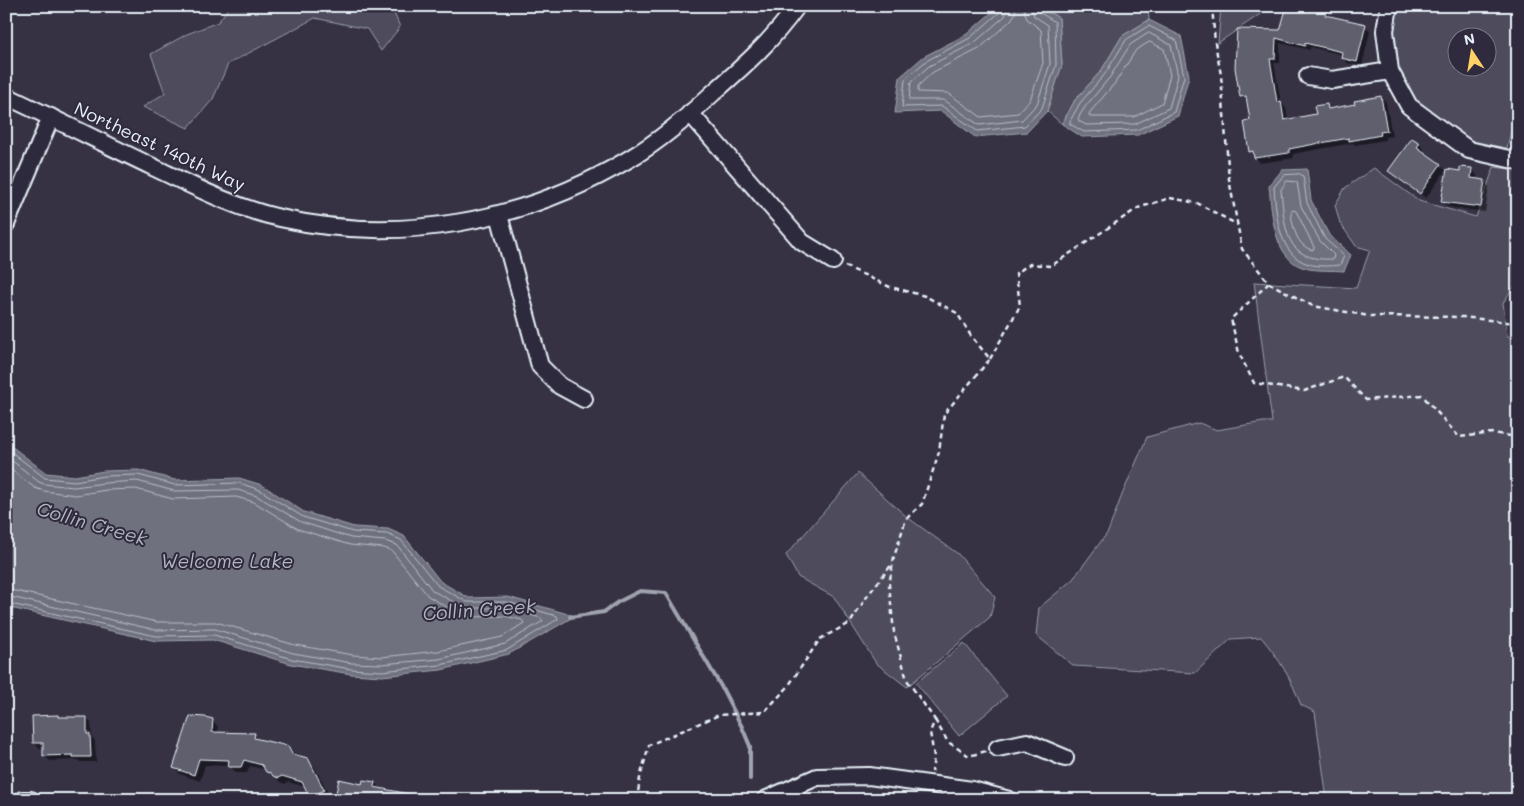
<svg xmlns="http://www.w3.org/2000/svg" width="1524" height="806" font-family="Mali,sans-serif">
<rect width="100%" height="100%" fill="#363244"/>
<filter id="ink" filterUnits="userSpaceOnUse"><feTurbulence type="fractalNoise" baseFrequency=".02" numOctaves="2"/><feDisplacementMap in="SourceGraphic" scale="10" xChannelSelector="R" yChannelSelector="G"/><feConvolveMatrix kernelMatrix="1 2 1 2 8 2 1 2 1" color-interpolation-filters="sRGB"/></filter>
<g filter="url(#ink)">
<g fill="#4d4b5c" stroke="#9a9eaa" fill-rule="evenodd">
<path d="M230 6H391L400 27 381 51 367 29 315 18 228 64 213 99 188 128 143 107 165 93 151 54 187 34 218 22Z"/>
<path d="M1039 6H1148L1149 20 1122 36 1101 71 1075 100 1062 124 1047 111 1062 65 1059 18Z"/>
<path d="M1221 6H1272L1218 43Z"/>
<path d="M1396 6H1518V101L1507 148 1482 144 1458 138 1412 101 1397 67 1393 40ZM1456 38H1486V68H1456Z"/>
<path d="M1494 167 1518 170V285L1512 289 1503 303 1507 335 1518 344V800H1327L1315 712 1301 705C1290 677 1281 661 1261 637L1231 639 1195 673 1074 666 1036 635 1039 608 1073 579 1108 532 1122 495 1147 437 1199 423 1217 430 1263 422H1272L1254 282 1356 288 1370 250 1356 246 1340 223 1335 205 1345 188 1374 168 1419 201 1476 217Z"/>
<path d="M858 473 907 517 958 554 995 597 990 617 907 687 876 663 834 597 798 577 786 555Z"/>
<path d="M964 643 1007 696 959 736 916 683Z"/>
</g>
<g fill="#70717f" stroke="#a0a4af">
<path d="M999 6H1039L1059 18 1062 65 1047 111 1027 132 975 137 941 111 895 113 900 77 923 57 967 34Z"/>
<path d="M1149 20 1181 36 1189 76 1178 116 1138 135 1082 137 1062 124 1075 100 1101 71 1122 36Z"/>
<path d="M1307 169 1311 200 1329 235 1351 255 1344 271C1333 270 1320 271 1309 269 1273 263 1272 214 1269 186L1282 170Z"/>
<path d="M6 442 46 473 75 476 104 471 138 470 175 480 239 478 262 485 304 512 354 527 388 529 404 536 441 582 469 598 508 597 575 616 509 654 441 670 382 676 351 674 291 664 213 640 156 641 6 607Z"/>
</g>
<g fill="#0007">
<path d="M1326 12 1331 17 1365 26 1370 31 1362 66 1347 63 1342 57 1343 55 1310 47V50L1280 43V63H1274L1281 103 1286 108 1288 120 1317 115 1326 105 1331 110 1357 105 1381 97 1386 102 1392 136 1385 137V140L1355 145 1353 143 1320 149 1293 154 1294 158 1260 163 1251 151 1252 121 1248 101 1242 96 1237 68 1281 31Z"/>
<path d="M1419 144 1424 149 1422 152 1446 170 1426 198 1395 176Z"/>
<path d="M1472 170 1477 175 1476 180 1484 181 1489 187 1485 212 1448 207 1443 202 1461 172Z"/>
<path d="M86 718 91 723 92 737 95 741 96 762H80L78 760 50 761 45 756 44 748H39L34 743Z"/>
<path d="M212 720 218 727V734L254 735 260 741 288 748 295 756 307 759 314 766 330 796 323 800H314L306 787 288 782 285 784 280 782 267 770 250 766 247 773H236L230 766 205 765 200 781 180 774 174 767Z"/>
<path d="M375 783 380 788 402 800H338L336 798 363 786Z"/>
</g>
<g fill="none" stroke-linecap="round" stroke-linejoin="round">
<g stroke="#b8bec8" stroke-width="1">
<path d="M1002 6 1000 12 970 38 926 61 905 79 902 107 942 106 977 131 1025 126 1042 108 1056 65 1055 22 1039 12 1037 6"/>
<path d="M1008 6 1005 16 974 43 929 66 911 82 909 100H944L979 125 1022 120 1037 104 1050 64 1048 25 1034 16 1031 6"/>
<path d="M1016 6 1015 14 1011 20 979 49 933 72 918 86V92L948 93 981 117 1018 113 1030 100 1043 63 1041 30 1027 19 1023 6"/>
<path d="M1149 26 1176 40 1184 76 1174 112 1137 130 1084 132 1070 124V121L1080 103 1105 74 1126 40Z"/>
<path d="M1149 33 1171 45 1178 76 1169 108 1135 124 1086 125 1079 121 1078 118 1085 107 1110 77 1130 45Z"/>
<path d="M1150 42 1164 49 1170 75 1162 103 1134 117H1090L1089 115 1091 111 1115 83 1136 50Z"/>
<path d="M1300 174 1303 176 1307 203 1325 239 1344 256 1340 265C1331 266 1318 267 1309 264 1278 256 1276 213 1274 187L1284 175Z"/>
<path d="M1287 181 1297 182 1301 206 1320 241 1334 255 1333 259C1284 262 1285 228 1281 190Z"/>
<path d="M1293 210 1296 211 1314 247 1313 250C1297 247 1293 228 1291 213Z"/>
<path d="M6 448 45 478 75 481 104 476 138 475 175 485 239 483 260 490 303 517 353 532 387 534 401 540 438 586 467 602H507L557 616 558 619 507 650 440 665 382 671 351 669 292 659 214 635 156 636 6 603"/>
<path d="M6 456 39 482 44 484 74 487 105 483 137 481 174 491 238 490 257 496 301 522 351 538 385 541 397 545 433 591 465 608H506L541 618 543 621 505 644 439 659 382 664 352 663 293 653 215 629 156 630 6 596"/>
<path d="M6 466 35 488 44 491 76 495 106 490 136 489 173 499 236 497 254 502 298 529 350 545 384 548 392 551 428 596 459 614 469 617 505 616 522 620 524 623 502 637 438 651 382 657 353 655 295 645 216 622H157L6 589"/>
</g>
<path stroke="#a0a4af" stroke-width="4" d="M570 617 604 612 618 602 640 591 666 593 722 688 742 727 750 746V779"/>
</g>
<g fill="#605e6e" stroke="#e8f1f8">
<path d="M1287 6H1308L1326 11 1325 15 1366 24 1357 62 1341 58 1342 52 1305 43V46L1276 38 1275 59H1270L1277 102 1281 101 1284 120 1316 114 1314 106 1327 104 1328 109 1355 104 1354 101 1381 96 1387 131 1380 132 1381 135 1349 141V138L1315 144 1289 149V153L1254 158 1253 151 1249 152 1244 121 1250 120 1246 96 1240 97 1235 68 1237 29 1280 30Z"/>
<path d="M1412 138 1420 143 1417 147 1441 164 1420 194 1388 171Z"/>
<path d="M1460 167 1472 168 1471 178 1485 180 1481 207 1441 202 1447 169 1460 171Z"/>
<path d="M58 715V717H87V734H90L91 757H73V755L43 756V743H33L32 716Z"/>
<path d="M190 716 205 717 213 719 212 732 255 733 254 738 288 746 292 754 308 758 324 790 310 797 302 782 282 776 278 778 273 776 271 773 266 772 262 765 244 760 241 767H228L229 760 199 759 194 775 173 768Z"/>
<path d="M339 779 362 784 363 780 375 782 374 787 414 795V800H342L335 798Z"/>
</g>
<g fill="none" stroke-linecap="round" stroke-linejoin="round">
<defs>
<g id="minor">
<path d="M1389 6 1385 31 1390 71 1409 106 1469 150 1518 161"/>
<path d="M1308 76 1332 80 1390 71"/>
<path d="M6 96C55 119 103 143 151 166 193 186 235 208 280 218 400 245 524 222 629 159 660 141 687 117 713 93 745 65 772 41 797 6"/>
<path d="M690 113 802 242 833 261"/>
<path d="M499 215 540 366 560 386 584 399"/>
<path d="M6 224 51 117"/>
<path d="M998 748 1027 742 1065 758"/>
<path d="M22 800H31"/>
<path d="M765 800 817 777 869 776 972 790 1009 800"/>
</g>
</defs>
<use href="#minor" stroke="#e8f1f8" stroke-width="20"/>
<g stroke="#e8f1f8" stroke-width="2.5" stroke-dasharray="5 4" stroke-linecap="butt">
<path d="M1212 6 1215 43 1221 75 1229 179 1242 249 1269 283 1313 306 1369 316 1463 317 1515 323 1518 327"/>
<path d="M845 266 890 287 925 296 957 313 971 336 990 359 944 414 939 452 922 504 906 519 894 557 889 585 894 632 907 680 935 720 930 732 934 757 932 772"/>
<path d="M1269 283 1231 319 1239 353 1254 383 1304 391 1344 377 1366 400 1422 395 1459 437 1493 433 1516 437 1518 440"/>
<path d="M990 359 1020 306 1016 273 1030 264 1051 266 1138 208 1170 198 1197 203 1238 225"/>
<path d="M935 720 948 742 969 756 986 751"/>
<path d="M637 800 640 778 649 745 719 715 764 712 787 688 820 639 850 623 868 595 892 564"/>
</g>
<use href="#minor" stroke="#2f2a3d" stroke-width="16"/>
</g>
</g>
<g text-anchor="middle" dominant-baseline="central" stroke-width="4" stroke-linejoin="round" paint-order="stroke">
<g font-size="18" fill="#e8f1f8" stroke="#2f2a3d">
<text transform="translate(160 146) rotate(25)">Northeast 140th Way</text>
</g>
<g font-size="19" font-style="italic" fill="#b2b7c2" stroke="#2f2a3d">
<text transform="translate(92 523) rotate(16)">Collin Creek</text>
<text x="227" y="560">Welcome Lake</text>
<text transform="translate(479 609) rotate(-4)">Collin Creek</text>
</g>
</g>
<rect width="1524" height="806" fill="none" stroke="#2f2a3d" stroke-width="25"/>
<rect x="12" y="12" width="1499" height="781" fill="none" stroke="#e8f1f8" stroke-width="2" filter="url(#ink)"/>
<g transform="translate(1472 52) rotate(348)"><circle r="24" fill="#2f2a3d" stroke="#797a88"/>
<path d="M0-4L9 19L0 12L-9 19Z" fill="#ffd166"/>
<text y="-8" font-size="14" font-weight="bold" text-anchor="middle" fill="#e8f1f8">N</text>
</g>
</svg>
